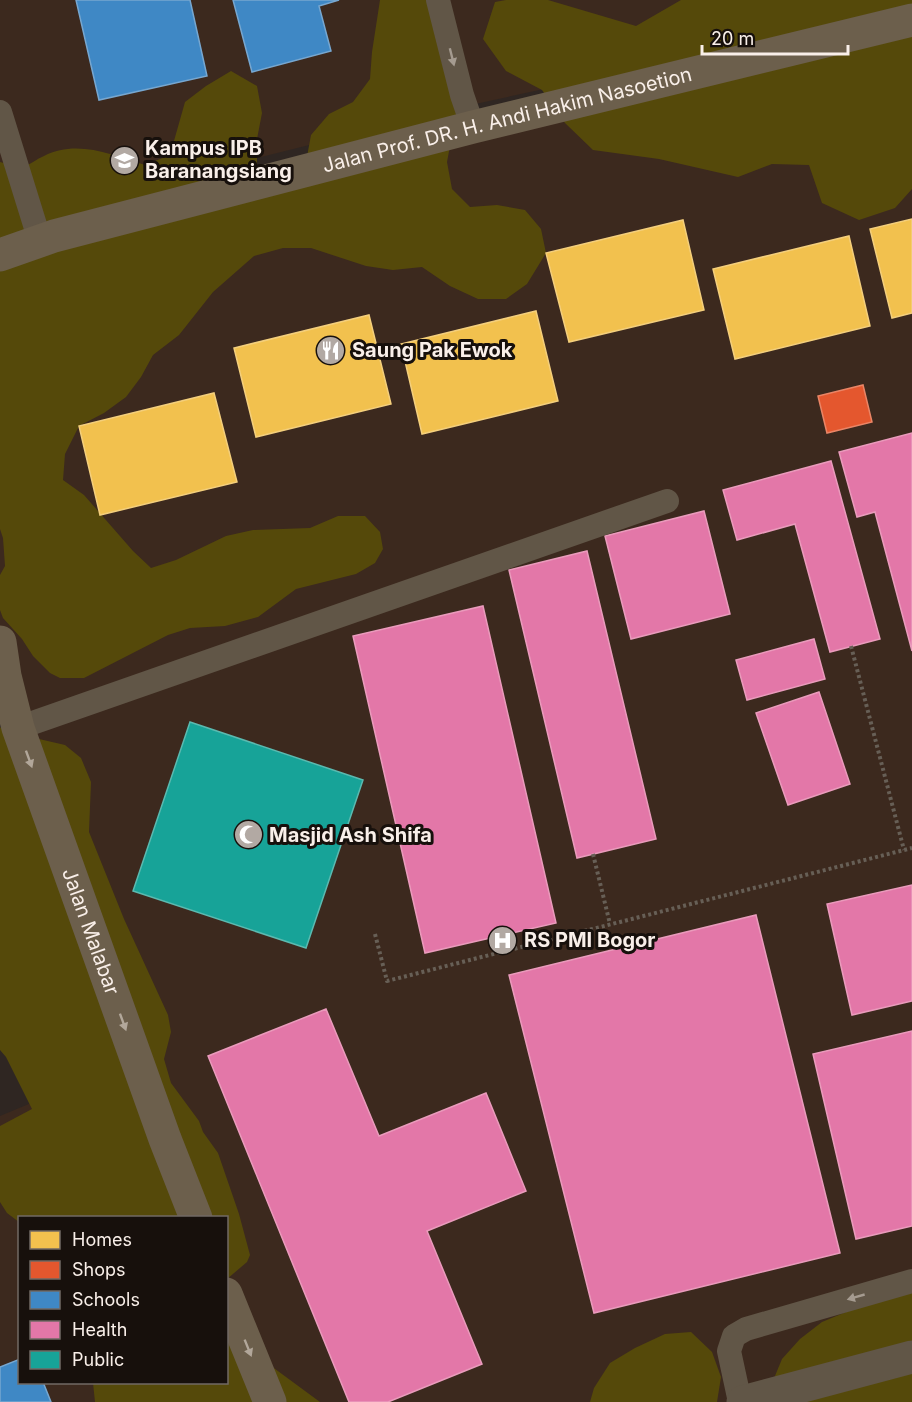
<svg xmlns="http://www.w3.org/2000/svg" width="912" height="1402" font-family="Inter,sans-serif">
<rect width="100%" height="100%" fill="#2f2622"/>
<g fill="#3c291e">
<path d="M0 0H912V9L466 106 0 222Z"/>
<path d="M912 30V1355L743 1402H270L227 1294 226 1218 196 1217 0 639V255Z"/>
<path d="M36 1101 20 1218V1382L143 1383 150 1402H0V1116Z"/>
</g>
<g fill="#55490a">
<path d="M380 0H430L444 35 441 60 457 109 447 162 452 189 470 207 497 205 525 210 541 229 546 253 527 284 506 299H478L450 286 422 267 393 270 366 266 311 248H283L254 256 213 292 179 335 153 355 141 377 126 397 104 413 79 426 65 454 63 480 84 495 133 551 151 568 176 560 226 536 253 530 310 528 338 516H365L380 532 383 549 375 563 356 574 296 589 258 617 225 626 190 628 168 635 84 678H60L50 673 33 656 22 639 3 618 0 610V575L5 566 3 538 0 529V162L23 168C30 164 37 159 44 156 77 139 113 155 145 165L170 155 185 102 206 86 231 71 257 86 262 113 257 139V166L282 177 306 162 311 135 329 114 353 102 370 79 372 52Z"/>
<path d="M506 0H548L636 26 681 0H912V189L895 208 859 220 822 203 809 165 772 164 738 177 659 159 593 150 565 123 542 90 506 71 483 39 495 2Z"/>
<path d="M0 727 14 741 39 739 65 745 81 758 91 782 89 832 124 919 168 1015 171 1032 164 1059 171 1083 199 1121 203 1132 218 1153 239 1214 250 1255 247 1262 227 1279 226 1218H20L19 1222 7 1213 0 1202V1126L32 1109 6 1057 0 1050Z"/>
<path d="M912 1292V1402H769L770 1388 782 1359 800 1339 822 1322 875 1300Z"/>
<path d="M227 1312 267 1363 320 1402H95L93 1383 226 1382Z"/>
<path d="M691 1332 712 1352 721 1377 717 1402H590L594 1388 610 1363 635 1348 665 1334Z"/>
</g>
<g fill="#f2c14e" stroke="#f4cf7c" stroke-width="1.5">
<path d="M912 219V313L892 318 870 229Z"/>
<path d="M683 220 704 310 569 342 546 253Z"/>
<path d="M849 236 870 326 735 359 713 269Z"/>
<path d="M536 311 558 401 422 434 401 344Z"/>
<path d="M369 315 391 404 256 437 234 348Z"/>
<path d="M214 393 237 482 100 515 79 426Z"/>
</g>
<path fill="#e4572e" stroke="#ea8566" stroke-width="1.5" d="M863 385 872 422 827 433 818 396Z"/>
<g fill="#3f88c5" stroke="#77a7d0" stroke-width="1.5">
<path d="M76 0H190L207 76 99 100Z"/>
<path d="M233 0H339L319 6 331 51 252 72Z"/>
<path d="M20 1359V1382H43L51 1402H0V1367Z"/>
</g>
<g fill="#e377a8" stroke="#ea9bbc" stroke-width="1.5">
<path d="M912 433V651L875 512 857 517 839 452Z"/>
<path d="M831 461 880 639 830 652 795 524 737 540 723 490Z"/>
<path d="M704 511 730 614 631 639 605 536Z"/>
<path d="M587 551 656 839 577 858 509 570Z"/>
<path d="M483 606 556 923 425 953 353 636Z"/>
<path d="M814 639 825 679 747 700 736 660Z"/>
<path d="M819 692 850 784 788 805 756 713Z"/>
<path d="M912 885V1001L852 1015 827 904Z"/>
<path d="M756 915 840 1253 594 1313 509 975Z"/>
<path d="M326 1009 379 1136 486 1093 526 1191 427 1231 482 1364 388 1402H349L208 1056Z"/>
<path d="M912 1031V1226L856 1239 813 1054Z"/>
</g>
<path fill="#17a398" stroke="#5bbab0" stroke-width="1.5" d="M190 722 363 780 306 948 133 891Z"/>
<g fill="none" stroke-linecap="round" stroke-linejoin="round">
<g stroke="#675f56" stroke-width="4" stroke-dasharray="3 3" stroke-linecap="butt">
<path d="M851 646 904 850"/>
<path d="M593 854 610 924"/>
<path d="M375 934 387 981 912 848"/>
</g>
<g stroke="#615647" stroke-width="24">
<path d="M438 0 462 95 473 127"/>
<path d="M0 112 40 241"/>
<path d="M18 728 667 501"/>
<path d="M740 1402 729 1351 734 1336 746 1329 912 1281"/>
</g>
<path stroke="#615647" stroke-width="33" d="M743 1402 912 1357"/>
<g stroke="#6c5f4c" stroke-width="33">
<path id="s1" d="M0 255 54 236 473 127 912 20"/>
<path id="s2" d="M0 642 5 676 18 728 165 1139 196 1218"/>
<path d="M226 1294 270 1402"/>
</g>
</g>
<defs><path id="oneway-solid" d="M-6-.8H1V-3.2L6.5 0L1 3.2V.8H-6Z" transform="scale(1.5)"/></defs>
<g fill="#a59b90">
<use href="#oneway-solid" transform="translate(452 57) rotate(76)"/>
<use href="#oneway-solid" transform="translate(856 1297) rotate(164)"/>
</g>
<g fill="#b2a79a">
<use href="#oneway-solid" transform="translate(29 759) rotate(70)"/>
<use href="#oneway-solid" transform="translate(123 1022) rotate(70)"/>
<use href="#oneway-solid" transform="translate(248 1348) rotate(68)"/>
</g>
<defs>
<symbol id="university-disc" viewBox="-11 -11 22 22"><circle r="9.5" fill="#b2a9a3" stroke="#17100c"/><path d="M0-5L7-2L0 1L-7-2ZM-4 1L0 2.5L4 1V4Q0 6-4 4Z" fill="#fff"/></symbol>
<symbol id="restaurant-disc" viewBox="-11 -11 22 22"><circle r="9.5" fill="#b2a9a3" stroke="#17100c"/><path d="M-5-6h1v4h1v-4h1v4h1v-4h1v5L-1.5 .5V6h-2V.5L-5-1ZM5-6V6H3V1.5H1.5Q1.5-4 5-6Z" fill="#fff"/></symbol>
<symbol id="mosque-disc" viewBox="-11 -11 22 22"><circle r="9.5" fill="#b2a9a3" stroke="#17100c"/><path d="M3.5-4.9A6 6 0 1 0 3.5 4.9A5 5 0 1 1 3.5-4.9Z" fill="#fff"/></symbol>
<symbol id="hospital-disc" viewBox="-11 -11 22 22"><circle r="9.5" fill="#b2a9a3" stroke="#17100c"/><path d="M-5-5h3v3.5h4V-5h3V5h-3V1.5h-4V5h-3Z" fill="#fff"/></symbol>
</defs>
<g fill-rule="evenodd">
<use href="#university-disc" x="108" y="144" width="33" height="33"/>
<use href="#restaurant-disc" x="314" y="334" width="33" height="33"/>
<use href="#mosque-disc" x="232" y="818" width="33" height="33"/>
<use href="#hospital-disc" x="486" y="924" width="33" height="33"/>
</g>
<g text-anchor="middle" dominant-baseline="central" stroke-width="6" stroke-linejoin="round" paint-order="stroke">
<g font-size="20" fill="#f9efe9" stroke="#17100c">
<text stroke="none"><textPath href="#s1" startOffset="525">Jalan Prof. DR. H. Andi Hakim Nasoetion</textPath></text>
<text stroke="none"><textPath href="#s2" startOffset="304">Jalan Malabar</textPath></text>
</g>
<g font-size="20" font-weight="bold" fill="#f9efe9" stroke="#17100c" text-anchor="start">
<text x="145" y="148">Kampus IPB<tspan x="145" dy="23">Baranangsiang</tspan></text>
<text x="352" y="350">Saung Pak Ewok</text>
<text x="269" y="835">Masjid Ash Shifa</text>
<text x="524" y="940">RS PMI Bogor</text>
</g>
</g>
<rect x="18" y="1216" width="210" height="168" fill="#17100c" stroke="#716964" stroke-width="1.5"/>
<rect x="30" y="1231" width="30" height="18" fill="#f2c14e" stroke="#716964" stroke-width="1.5"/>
<text x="72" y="1246" font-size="18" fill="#f9efe9">Homes</text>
<rect x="30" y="1261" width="30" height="18" fill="#e4572e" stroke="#716964" stroke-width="1.5"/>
<text x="72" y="1276" font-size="18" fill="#f9efe9">Shops</text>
<rect x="30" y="1291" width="30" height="18" fill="#3f88c5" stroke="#716964" stroke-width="1.5"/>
<text x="72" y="1306" font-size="18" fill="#f9efe9">Schools</text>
<rect x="30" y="1321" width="30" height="18" fill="#e377a8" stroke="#716964" stroke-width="1.5"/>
<text x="72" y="1336" font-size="18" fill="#f9efe9">Health</text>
<rect x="30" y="1351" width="30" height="18" fill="#17a398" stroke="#716964" stroke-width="1.5"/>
<text x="72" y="1366" font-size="18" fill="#f9efe9">Public</text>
<path d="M702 45v9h146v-9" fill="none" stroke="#f9efe9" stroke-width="3"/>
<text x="711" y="45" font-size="18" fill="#f9efe9" stroke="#17100c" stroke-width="4.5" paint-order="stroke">20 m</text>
</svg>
